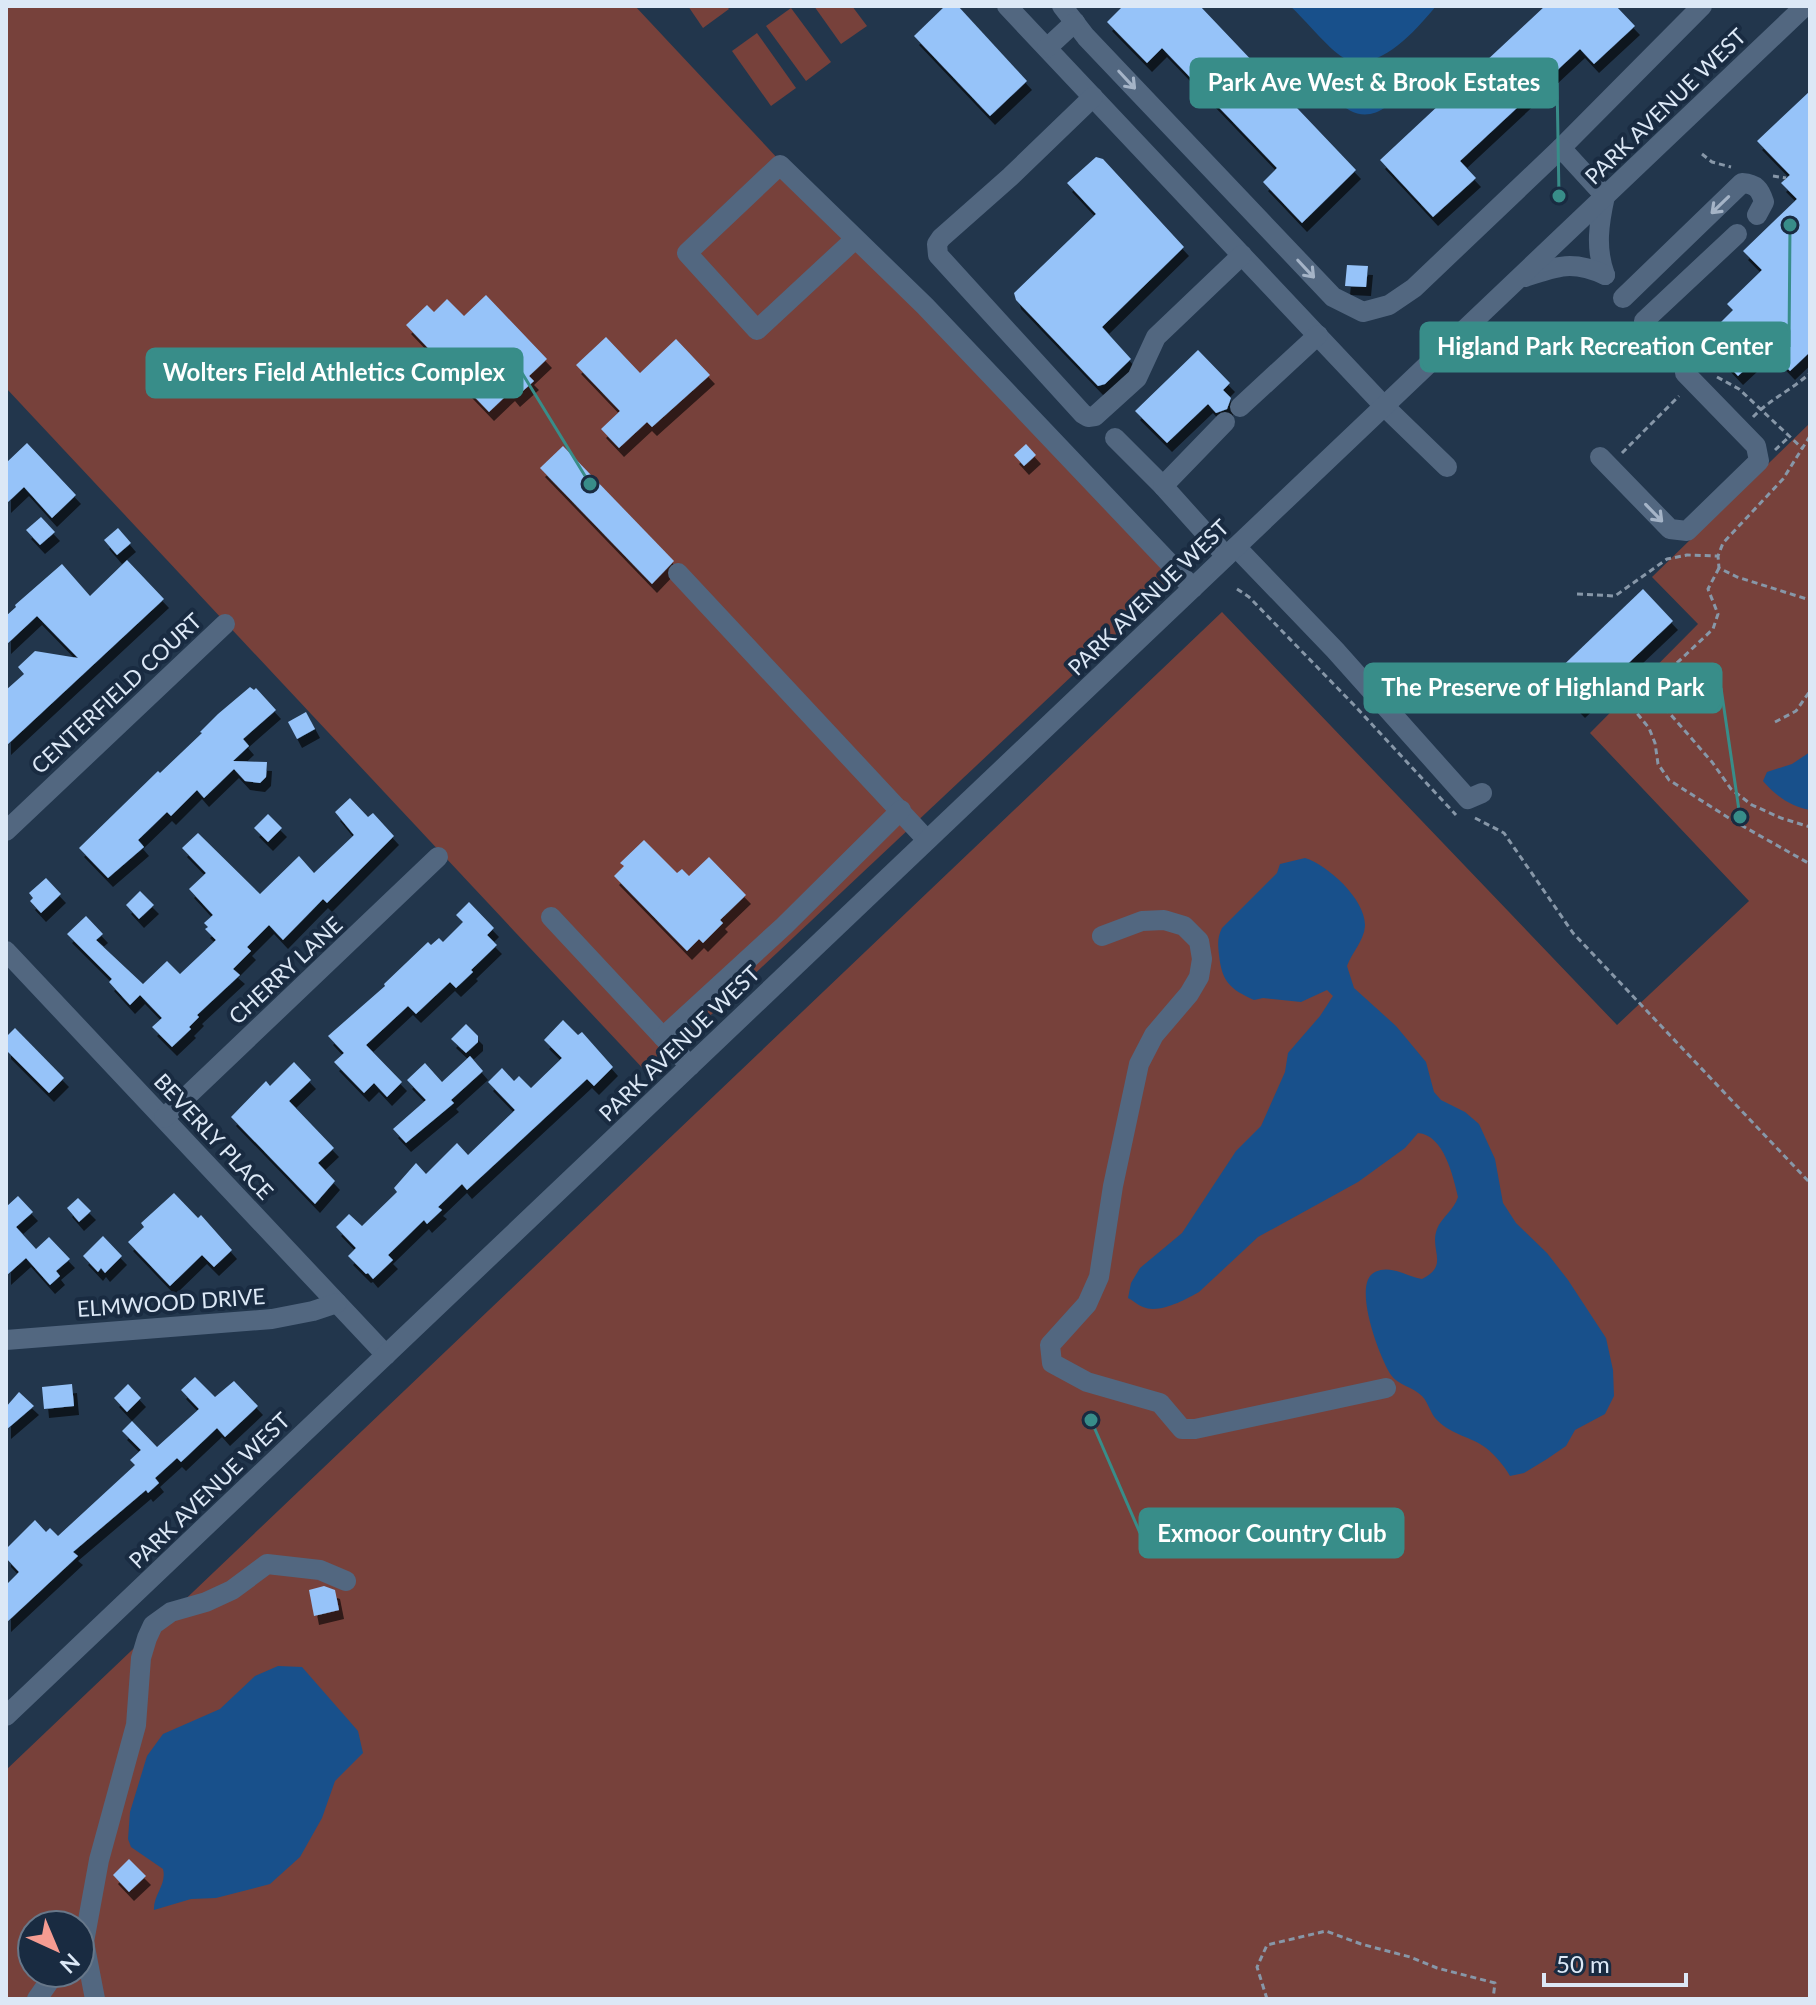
<svg xmlns="http://www.w3.org/2000/svg" width="1816" height="2005" font-family="Lato,sans-serif">
<defs>
<filter id="shadow"><feDropShadow dx="5" dy="9" stdDeviation="0" flood-color="#0009"/></filter>
</defs>
<rect width="100%" height="100%" fill="#22364c"/>
<g fill="#77413b" fill-rule="evenodd">
<path d="M6 6H635L1173 581 648 1074 6 388Z"/>
<path d="M688 6H726L729 9 703 28Z"/>
<path d="M814 6H852L867 26 841 44Z"/>
<path d="M791 8 831 62 806 81 766 26Z"/>
<path d="M757 33 796 88 771 106 732 51Z"/>
<path d="M1810 423V1999H6V1770L1222 612 1617 1025 1749 901 1590 733 1698 624 1652 577ZM32 1925H80V1973H32Z"/>
</g>
<g fill="#18508b">
<path d="M1290 6H1436C1418 28 1377 76 1344 58 1327 48 1306 20 1290 6Z"/>
<path d="M1354 90 1368 98 1381 93 1387 106C1369 120 1351 116 1336 99Z"/>
<path d="M1810 752V810C1790 806 1776 796 1763 781L1767 772 1792 764Z"/>
<path d="M1305 858C1328 865 1366 900 1365 926 1364 941 1352 952 1347 966L1354 988 1396 1026 1426 1062 1434 1092 1441 1100 1465 1112 1479 1124 1495 1159 1503 1203 1516 1223 1547 1253 1568 1280 1606 1338 1613 1370 1614 1396 1605 1414 1575 1430 1566 1446 1547 1459 1524 1473 1510 1476C1505 1467 1495 1455 1486 1448 1472 1437 1452 1435 1438 1421 1430 1414 1429 1403 1422 1396 1413 1387 1398 1385 1391 1375 1380 1359 1351 1283 1375 1272 1391 1264 1407 1277 1422 1279 1450 1265 1429 1251 1437 1229 1441 1218 1454 1210 1458 1197 1453 1176 1444 1135 1418 1133L1405 1148 1358 1182 1258 1237 1199 1292C1185 1300 1159 1314 1143 1307 1137 1305 1133 1300 1128 1298L1131 1283 1140 1268 1182 1233 1236 1151 1261 1126 1285 1072 1288 1053 1320 1016 1333 996 1327 990 1301 1002 1263 998 1254 1000C1230 989 1222 982 1219 955 1218 945 1217 938 1222 928L1277 873 1280 864Z"/>
<path d="M278 1666 302 1667 358 1731 363 1753 335 1781 322 1818 300 1857 270 1884 216 1898 191 1899 154 1910C153 1895 167 1885 163 1869L131 1847 128 1839 130 1812 147 1756 163 1734 220 1709 255 1676Z"/>
</g>
<g fill="#96c3f9" filter="url(#shadow)">
<path d="M945 6H958L1027 81 990 116 914 36Z"/>
<path d="M1123 6H1200L1356 170 1302 223 1263 182 1277 168 1162 48 1147 63 1107 22Z"/>
<path d="M1545 6H1616L1635 26 1594 64 1580 49 1460 161 1476 178 1433 217 1380 160Z"/>
<path d="M1810 91V352L1790 371 1768 348 1738 376 1722 359 1732 349 1714 329 1733 310 1727 304 1762 270 1743 251 1797 199 1781 183 1790 175 1757 141Z"/>
<path d="M1096 157 1103 159 1184 247 1102 327 1131 359 1105 384 1098 386 1016 300 1014 293 1096 214 1067 183Z"/>
<path d="M1347 265 1368 266 1366 287 1345 286Z"/>
<path d="M486 295 547 359 529 376 534 381 515 398 510 392 489 412 406 325 427 305 434 312 447 299 464 316Z"/>
<path d="M606 337 640 373 676 339 710 375 652 427 647 422 619 448 601 429 620 411 576 365Z"/>
<path d="M1198 350 1230 383 1223 390 1231 398 1227 409 1216 413 1208 404 1167 443 1135 411Z"/>
<path d="M27 443 76 495 52 518 24 487 6 504V463Z"/>
<path d="M1026 444 1036 455 1024 466 1014 455Z"/>
<path d="M563 446 674 561 652 584 540 468Z"/>
<path d="M41 517 55 532 40 545 26 530Z"/>
<path d="M118 528 131 543 117 555 104 540Z"/>
<path d="M127 560 164 599 6 746V690L24 674 18 667 35 651 78 658 37 616 6 645V616L16 607 15 605 62 564 90 596Z"/>
<path d="M1643 589 1673 621 1580 709 1550 678Z"/>
<path d="M250 687 254 690 256 688 276 710 243 739 249 746 233 761 267 762 266 777 260 783 245 781 234 769 204 798 197 790 171 816 167 812 138 840 144 847 108 878 79 848 158 771 160 773 202 733 200 732 218 714Z"/>
<path d="M306 712 315 729 297 739 288 722Z"/>
<path d="M350 798 368 817 373 813 394 836 327 903 323 899 283 940 269 925 247 947 251 951 233 969 240 975 197 1015 199 1017 189 1027 191 1029 172 1047 152 1027 162 1018 140 995 130 1005 109 982 112 979 67 934 86 916 103 934 96 940 143 984 167 961 180 974 216 940 205 929 208 927 204 923 213 915 189 889 206 873 182 848 198 833 260 894 299 856 314 873 354 835 335 812Z"/>
<path d="M268 814 282 828 268 842 254 828Z"/>
<path d="M644 840 677 873 682 869 689 876 709 857 746 895 720 920 723 923 703 943 699 939 687 951 614 876 624 866 620 863Z"/>
<path d="M46 878 61 894 41 913 30 901 33 898 29 893Z"/>
<path d="M140 891 154 905 139 919 126 905Z"/>
<path d="M469 902 494 928 487 935 497 945 471 970 473 972 456 988 450 982 416 1014 408 1006 366 1045 402 1082 387 1097 374 1083 364 1093 334 1062 344 1053 328 1036 385 986 384 984 428 942 431 945 439 938 443 942 463 922 456 915Z"/>
<path d="M563 1020 578 1035 582 1032 613 1067 594 1086 587 1079 467 1190 462 1184 438 1207 442 1210 427 1224 424 1220 388 1255 393 1260 373 1279 368 1273 366 1274 348 1256 356 1248 336 1227 349 1214 362 1226 397 1192 394 1188 416 1163 426 1174 457 1143 468 1155 515 1110 488 1082 502 1068 514 1081 519 1076 531 1088 562 1058 544 1040Z"/>
<path d="M466 1024 478 1036V1042L466 1053 451 1039Z"/>
<path d="M15 1028 64 1078 49 1093 6 1050V1037Z"/>
<path d="M470 1056 483 1071 451 1100 454 1103 406 1143 393 1129 426 1100 407 1080 425 1063 442 1082Z"/>
<path d="M294 1062 311 1080 289 1101 334 1148 318 1163 335 1181 315 1204 231 1117 266 1081 270 1086Z"/>
<path d="M174 1193 198 1218 201 1215 232 1250 214 1267 202 1255 170 1286 128 1242 144 1227 141 1223Z"/>
<path d="M18 1196 33 1212 16 1227 36 1249 49 1237 70 1259 56 1271 60 1276 50 1285 26 1258 6 1276V1207Z"/>
<path d="M78 1198 91 1211 79 1222 67 1208Z"/>
<path d="M103 1236 122 1256 105 1273 101 1268 98 1272 83 1256Z"/>
<path d="M195 1377 215 1397 234 1381 258 1406 225 1437 217 1428 181 1462 177 1458 155 1478 159 1483 148 1493 146 1490 73 1552 78 1556 6 1623V1585L19 1572 6 1558V1549L35 1520 46 1532 50 1528 58 1536 135 1465 130 1460 141 1450 122 1431 132 1421 157 1447 199 1409 181 1390Z"/>
<path d="M72 1384 74 1406 44 1409 42 1387Z"/>
<path d="M128 1384 141 1398 127 1412 114 1398Z"/>
<path d="M19 1392 34 1406 6 1430V1407Z"/>
<path d="M324 1586 335 1590 339 1610 314 1616 309 1590Z"/>
<path d="M129 1859 146 1876 129 1892 113 1875Z"/>
</g>
<g fill="none" stroke-linecap="round" stroke-linejoin="round">
<g stroke="#8797a8" stroke-width="3" stroke-dasharray="6 4" stroke-linecap="butt">
<path d="M1702 154 1712 162 1731 167"/>
<path d="M1773 176 1786 178"/>
<path d="M1669 324 1690 353"/>
<path d="M1717 377 1739 389 1803 449"/>
<path d="M1753 417C1769 400 1793 389 1810 373"/>
<path d="M1810 436 1783 479 1723 543 1718 556 1719 568 1737 577 1810 600"/>
<path d="M1775 450 1790 436"/>
<path d="M1622 453 1679 396"/>
<path d="M1719 568 1708 589 1718 614 1713 629 1662 677 1658 700 1712 762 1731 789 1752 805 1781 818 1810 827"/>
<path d="M1237 589 1249 597 1354 705 1456 815"/>
<path d="M1577 594 1615 596 1667 559 1687 555 1717 556"/>
<path d="M1631 706 1649 728 1655 743 1658 764 1669 780 1732 820 1810 864"/>
<path d="M1775 722 1796 711 1810 691"/>
<path d="M1475 818 1504 833 1573 933 1810 1183"/>
<path d="M1267 1999 1257 1967 1267 1945 1326 1931 1361 1944 1410 1957 1437 1968 1495 1983 1493 1999"/>
</g>
<g stroke="#526780" stroke-width="20">
<path d="M1007 6 1384 406 1447 467"/>
<path d="M1062 6 1086 37 1333 297 1363 312 1389 305 1414 288 1561 148 1702 6"/>
<path d="M1047 48 1075 22"/>
<path d="M1093 97 1010 177 941 238 937 244 938 255 1083 414 1088 417 1095 416 1137 378 1156 337 1242 255"/>
<path d="M1561 148 1605 196"/>
<path d="M854 240 757 330 687 253 780 165 925 306 1193 588"/>
<path d="M1605 275C1595 248 1599 223 1605 196"/>
<path d="M1525 277C1557 266 1573 260 1605 275"/>
<path d="M1623 298 1742 183C1756 184 1760 189 1764 202L1757 215"/>
<path d="M1644 321 1737 234"/>
<path d="M1240 407 1318 335"/>
<path d="M1115 438 1163 486 1226 556"/>
<path d="M1600 457 1670 529 1687 531 1759 461 1756 446 1685 373"/>
<path d="M1163 486 1225 422"/>
<path d="M1236 547 1335 650 1468 799 1482 793"/>
<path d="M678 573 927 840"/>
<path d="M6 831 225 624"/>
<path d="M551 917 690 1066"/>
<path d="M1102 936 1142 921 1164 920 1184 926 1199 941 1202 959 1199 977 1189 994 1154 1035 1139 1064 1113 1186 1099 1277 1087 1304 1050 1345 1052 1363 1087 1382 1160 1403 1182 1429H1195L1386 1388"/>
<path d="M6 951 386 1355"/>
<path d="M663 1037 784 926 901 810"/>
<path d="M164 1118 438 857"/>
<path d="M6 1340 272 1319 313 1311 337 1303"/>
<path d="M6 1716 1805 6"/>
<path d="M37 1999 55 1973"/>
<path d="M95 1999 84 1942 99 1860 136 1725 141 1658 147 1638 153 1625 171 1612 206 1602 232 1590 267 1564 320 1570 346 1581"/>
</g>
</g>
<defs><path id="oneway-shaft" d="M-6 0H5M1.5-3L5.5 0L1.5 3" fill="none" stroke-width="1.6" stroke-linecap="round" stroke-linejoin="round" transform="scale(2)"/></defs>
<g stroke="#a5b4c7">
<use href="#oneway-shaft" transform="translate(1127 80) rotate(47)"/>
<use href="#oneway-shaft" transform="translate(1720 205) rotate(136)"/>
<use href="#oneway-shaft" transform="translate(1306 269) rotate(47)"/>
<use href="#oneway-shaft" transform="translate(1654 513) rotate(46)"/>
</g>
<g text-anchor="middle" dominant-baseline="central" stroke-width="8" stroke-linejoin="round" paint-order="stroke">
<g font-size="22" fill="#dce8f6" stroke="#192b41">
<text transform="translate(1665 106) rotate(-44)">PARK AVENUE WEST</text>
<text transform="translate(1148 597) rotate(-44)">PARK AVENUE WEST</text>
<text transform="translate(116 693) rotate(-43)">CENTERFIELD COURT</text>
<text transform="translate(285 970) rotate(-43)">CHERRY LANE</text>
<text transform="translate(679 1043) rotate(-44)">PARK AVENUE WEST</text>
<text transform="translate(214 1136) rotate(47)">BEVERLY PLACE</text>
<text transform="translate(171 1302) rotate(-4)">ELMWOOD DRIVE</text>
<text transform="translate(209 1490) rotate(-44)">PARK AVENUE WEST</text>
</g>
</g>
<path fill="none" stroke="#388d89" stroke-width="3" d="M1559 196L1557 83M1790 225L1789 347M590 484L522 373M1740 817L1721 688M1091 1420L1140 1533"/>
<g fill="#388d89" stroke="#192b41" stroke-width="3">
<circle cx="1559" cy="196" r="8"/>
<circle cx="1790" cy="225" r="8"/>
<circle cx="590" cy="484" r="8"/>
<circle cx="1740" cy="817" r="8"/>
<circle cx="1091" cy="1420" r="8"/>
</g>
<g fill="#388d89" stroke="#388d89" stroke-width="3">
<rect x="1191" y="59" width="366" height="48" rx="8"/>
<rect x="1421" y="323" width="368" height="48" rx="8"/>
<rect x="147" y="349" width="375" height="48" rx="8"/>
<rect x="1365" y="664" width="356" height="48" rx="8"/>
<rect x="1140" y="1509" width="263" height="48" rx="8"/>
</g>
<g font-size="24" text-anchor="middle" font-weight="bold" fill="#fff">
<text x="1374" y="91">Park Ave West &amp; Brook Estates</text>
<text x="1605" y="355">Higland Park Recreation Center</text>
<text x="334" y="381">Wolters Field Athletics Complex</text>
<text x="1543" y="696">The Preserve of Highland Park</text>
<text x="1272" y="1542">Exmoor Country Club</text>
</g>
<rect width="1816" height="2005" fill="none" stroke="#dce8f6" stroke-width="16"/>
<g transform="translate(56 1949) rotate(136)"><circle r="38" fill="#192b41" stroke="#677789" stroke-width="2"/>
<path d="M0-6L14 30L0 20L-14 30Z" fill="#f59c92"/>
<text y="-12" font-size="22" font-weight="bold" text-anchor="middle" fill="#dce8f6">N</text>
</g>
<path d="M1544 1973v12h142v-12" fill="none" stroke="#dce8f6" stroke-width="4"/>
<text x="1556" y="1973" font-size="24" fill="#dce8f6" stroke="#192b41" stroke-width="6" paint-order="stroke">50 m</text>
</svg>
